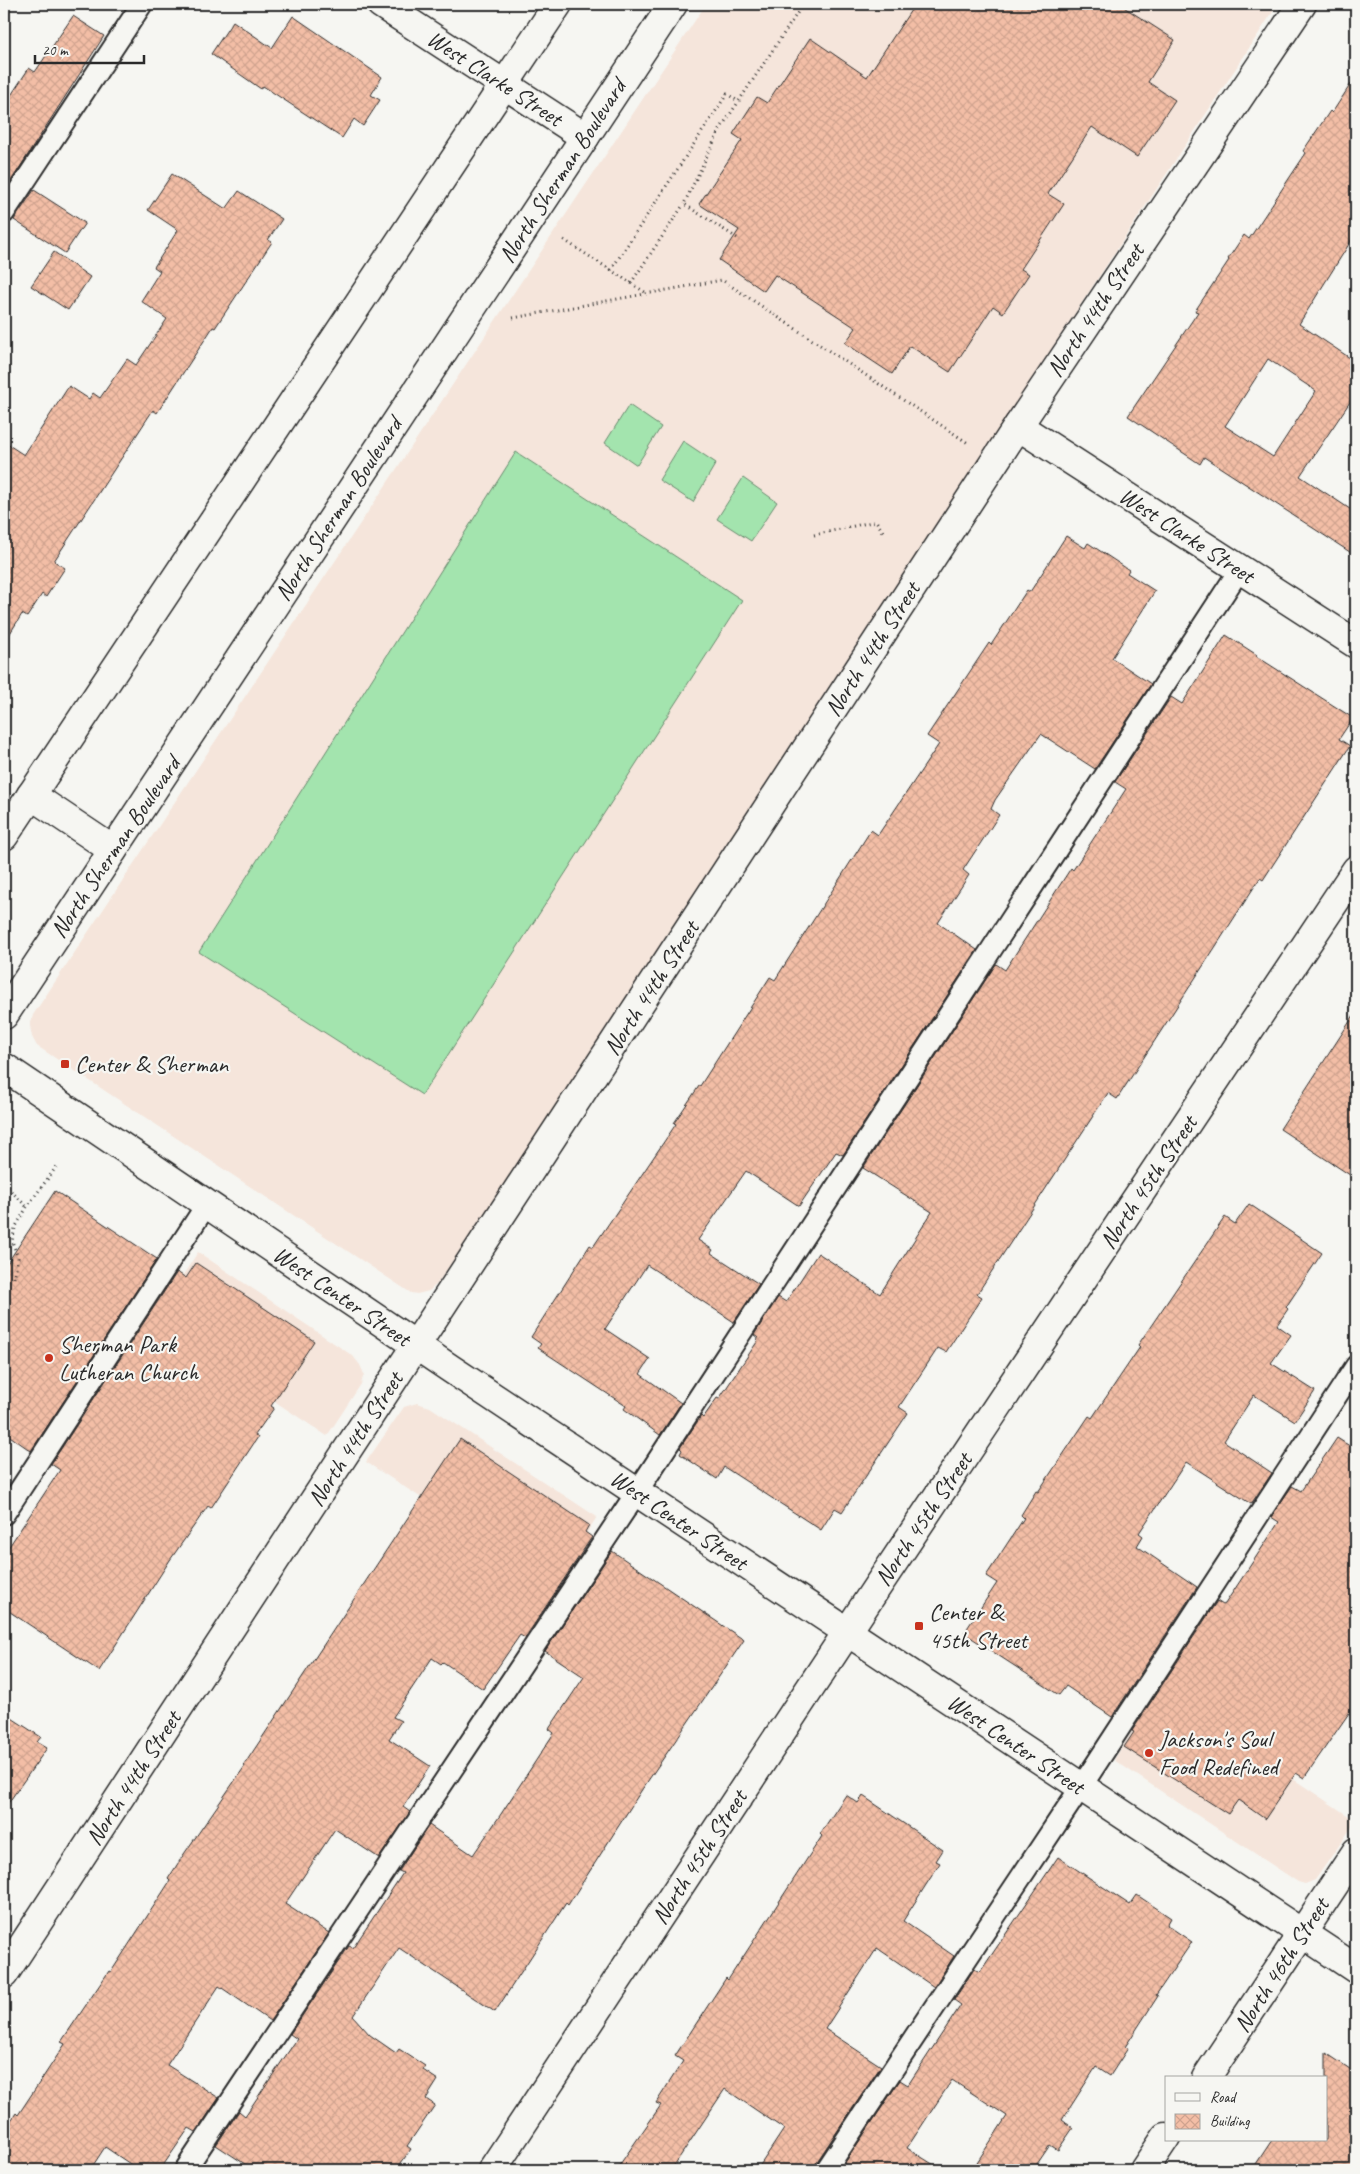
<svg xmlns="http://www.w3.org/2000/svg" width="1360" height="2174" font-family="Caveat,sans-serif">
<defs>
<pattern id="building-cross-hatch" width="8" height="8" patternUnits="userSpaceOnUse" patternTransform="scale(1.25)"><rect width="8" height="8" fill="#f3bea6"/><path d="M0 0l8 8M0 8l8-8" fill="none" stroke="#d0a38f"/></pattern>
</defs>
<rect width="100%" height="100%" fill="#f6f6f2"/>
<filter id="ink" filterUnits="userSpaceOnUse"><feTurbulence type="fractalNoise" baseFrequency=".02" numOctaves="2"/><feDisplacementMap in="SourceGraphic" scale="10" xChannelSelector="R" yChannelSelector="G"/><feConvolveMatrix kernelMatrix="1 2 1 2 8 2 1 2 1" color-interpolation-filters="sRGB"/></filter>
<g filter="url(#ink)">
<g fill="#f5e5db">
<path d="M706 4H1278L451 1264 437 1284 429 1291 417 1294 411 1293 37 1046 32 1037 30 1026 33 1015Z"/>
<path d="M198 1252 353 1356 360 1365 364 1374 361 1384 327 1436 153 1321Z"/>
<path d="M417 1403 430 1407 597 1517 553 1583 366 1462 404 1407Z"/>
<path d="M1159 1689 1356 1821 1315 1880 1305 1884 1298 1882 1114 1760Z"/>
</g>
<g fill="#a3e4ae" stroke="#67886c">
<path d="M629 405 661 427 637 465 605 443Z"/>
<path d="M683 441 716 463 693 502 659 480Z"/>
<path d="M516 452 742 600 422 1095 199 952Z"/>
<path d="M743 478 777 502 751 541 717 519Z"/>
</g>
<g fill="url(#building-cross-hatch)" stroke="#2b2b2b" fill-rule="evenodd">
<path d="M915 4H1119L1175 40 1148 82 1175 100 1137 157 1092 127 1048 194 1064 204 1021 269 1029 274 1003 313 993 306 950 372 910 346 892 374 845 343 856 328 775 275 764 291 719 260 739 230 699 204 742 140 733 134 757 97 767 103 810 38 867 77Z"/>
<path d="M73 16 104 36 4 192V106L29 68 35 72Z"/>
<path d="M293 16 382 77 371 95 380 100 363 126 354 119 342 138 263 86 261 89 211 54 233 21 272 48Z"/>
<path d="M1356 76V233L1299 324 1356 362V393L1300 476 1356 513V556L1204 457 1200 464 1128 416 1198 312 1195 311 1229 260 1228 259 1244 235 1249 239 1306 153 1303 151 1330 111 1332 113ZM1268 359 1316 391 1273 457 1225 426Z"/>
<path d="M172 174 226 209 239 191 282 219 268 240 272 242 215 328 213 327 157 413 153 410 54 561 65 568 46 597 42 594 27 617 22 614 4 643V442L24 455 69 386 89 399 93 393 100 398 127 359 136 365 167 319 141 301 160 271 154 267 178 230 148 210Z"/>
<path d="M34 190 85 223 65 253 14 220Z"/>
<path d="M54 252 90 277 68 310 31 286Z"/>
<path d="M1066 536 1085 548 1088 543 1129 570 1127 573 1155 591 1112 658 1151 684 1095 769 1041 734 995 800 991 809 999 815 963 870 969 875 938 923 977 950 843 1155 836 1152 799 1206 746 1171 698 1240 713 1250 711 1253 759 1284 734 1322 647 1265 605 1329 650 1359 640 1374 681 1403 660 1435 624 1409 626 1406 538 1348 541 1344 531 1337 590 1245 593 1247 676 1124 674 1123 699 1086H700L770 977 775 980 871 830 878 835 939 744 927 736 989 643 991 645 1027 590 1030 592Z"/>
<path d="M1226 635 1257 655 1256 656 1353 718 1339 739 1350 746 1263 880 1260 878 1117 1099 1108 1093 977 1294 982 1297 946 1352 938 1348 899 1407 908 1413 842 1512 835 1508 821 1530 724 1467 717 1479 680 1454 682 1450 680 1448 701 1416 703 1418 717 1398 719 1399 757 1342 758 1338 754 1335 778 1297 786 1302 818 1253 880 1294 932 1212 863 1168 996 964 1005 970 1071 868 1073 870 1126 789 1115 782 1171 697 1182 704Z"/>
<path d="M1356 1012V1179L1280 1129Z"/>
<path d="M55 1191 157 1259 31 1451 4 1432V1268Z"/>
<path d="M1249 1204 1322 1253 1286 1307 1288 1309 1277 1325 1291 1335 1271 1363 1315 1391 1295 1421 1254 1395 1224 1441 1272 1473 1251 1504 1186 1462 1139 1533 1143 1536 1137 1546 1197 1587 1112 1717 1066 1686 1059 1695 964 1633 997 1583 986 1576 1024 1518 1021 1515 1036 1491 1038 1492 1089 1416 1092 1418 1140 1347 1138 1345 1225 1217 1235 1224Z"/>
<path d="M196 1263 314 1341 271 1406 274 1408 255 1435 258 1437 211 1508 208 1506 170 1560 99 1671 4 1608V1554L60 1470 51 1464 177 1272 186 1278Z"/>
<path d="M1337 1438 1356 1450V1703L1304 1778 1296 1773 1265 1819 1238 1800 1228 1814 1124 1747 1134 1732 1132 1731 1217 1601 1223 1605 1225 1604 1279 1522 1271 1517 1292 1486 1301 1491Z"/>
<path d="M460 1439 589 1525 585 1532 592 1537 525 1638 520 1635 483 1689 443 1662 441 1664 432 1658 393 1717 401 1721 389 1739 430 1766 403 1807 410 1812 379 1858 335 1829 285 1904 329 1933 270 2021 219 1986 167 2065 219 2098 196 2132 189 2128 160 2170H139L105 2147 90 2170H16L4 2162V2131L16 2113 18 2115 65 2044 61 2042 109 1971 111 1972 170 1881 168 1879 184 1854 245 1766 244 1765Z"/>
<path d="M612 1551 744 1640 641 1791 595 1863 568 1905 566 1903 495 2012 399 1948 353 2016 370 2035 396 2053 399 2049 425 2066 423 2070 438 2080 426 2099 435 2105 407 2146 411 2149 396 2170H254L216 2145 239 2111 245 2116 297 2039 290 2034 349 1946 353 1948 403 1873 399 1871 429 1825 473 1855 501 1814 554 1733 549 1729 584 1677 545 1651Z"/>
<path d="M4 1713 41 1737 37 1742 47 1748 4 1809Z"/>
<path d="M846 1795 858 1803 863 1796 943 1850 936 1861 940 1863 903 1921 954 1956 934 1987 877 1948 825 2029 881 2066 816 2163 814 2170H757L784 2129 725 2089 671 2170H616L661 2105 656 2103 683 2061 675 2056 726 1978 728 1980 822 1836 820 1834Z"/>
<path d="M1058 1857 1130 1905 1137 1895 1171 1918 1167 1925 1192 1942 1156 1995 1158 1996 1125 2047 1128 2048 1110 2076 1096 2067 1062 2120 1073 2128 1058 2150 1050 2145 1033 2170H972L1007 2116 952 2080 907 2148 942 2170H840L900 2080 908 2085 961 2005 954 2000 974 1969 980 1972Z"/>
<path d="M1326 2053 1356 2073V2170H1252L1272 2140H1326Z"/>
</g>
<g fill="none" stroke-linecap="round" stroke-linejoin="round">
<defs>
<g id="service">
<path d="M4 213 142 4"/>
<path d="M4 1514 207 1204"/>
<path d="M185 2170 637 1492 1240 569"/>
<path d="M826 2170 1081 1787 1356 1366"/>
</g>
<g id="minor">
<path d="M381 4 585 137"/>
<path d="M1018 426 1356 644"/>
<path d="M4 1974 1018 426 1302 4"/>
<path d="M1206 2078 1356 1852"/>
<path d="M492 2170 875 1590 1356 870"/>
<path d="M1144 2170 1166 2137"/>
</g>
<path id="tertiary" d="M4 1067 451 1369 1356 1969"/>
<g id="secondary">
<path d="M31 795 113 850"/>
<path d="M4 836 558 4"/>
<path d="M4 1015 673 4"/>
</g>
</defs>
<use href="#service" stroke="#2b2b2b" stroke-width="24"/>
<use href="#minor" stroke="#2b2b2b" stroke-width="31"/>
<use href="#tertiary" stroke="#2b2b2b" stroke-width="31"/>
<use href="#secondary" stroke="#2b2b2b" stroke-width="31"/>
<g stroke="#2b2b2b" stroke-width="3" stroke-dasharray="1 4" stroke-linecap="butt">
<path d="M737 238 684 204 719 131 802 6 799 4"/>
<path d="M564 240 648 294"/>
<path d="M611 270 727 94 738 101"/>
<path d="M631 283 684 204"/>
<path d="M513 318 722 280 968 443"/>
<path d="M814 535 876 521 884 533"/>
<path d="M4 1184 27 1207"/>
<path d="M14 1278 18 1258 12 1241 15 1228 27 1207 57 1166"/>
</g>
<use href="#service" stroke="#f6f6f2" stroke-width="20"/>
<use href="#minor" stroke="#f6f6f2" stroke-width="28"/>
<use href="#tertiary" stroke="#f6f6f2" stroke-width="28"/>
<use href="#secondary" stroke="#f6f6f2" stroke-width="28"/>
</g>
</g>
<g fill="#c8321e" stroke="#f6f6f2" stroke-width="2">
<rect x="60" y="1059" width="10" height="10" rx="2.5"/>
<circle cx="49" cy="1358" r="5"/>
<rect x="914" y="1621" width="10" height="10" rx="2.5"/>
<circle cx="1149" cy="1753" r="5"/>
</g>
<g text-anchor="middle" dominant-baseline="central" stroke-width="4.5" stroke-linejoin="round" paint-order="stroke">
<g font-size="24" fill="#2b2b2b" stroke="#f6f6f2">
<text transform="translate(495 78) rotate(33)">West Clarke Street</text>
<text transform="translate(562 171) rotate(-57)">North Sherman Boulevard</text>
<text transform="translate(1095 310) rotate(-56)">North 44th Street</text>
<text transform="translate(338 509) rotate(-57)">North Sherman Boulevard</text>
<text transform="translate(1187 535) rotate(33)">West Clarke Street</text>
<text transform="translate(872 649) rotate(-57)">North 44th Street</text>
<text transform="translate(115 847) rotate(-56)">North Sherman Boulevard</text>
<text transform="translate(651 988) rotate(-57)">North 44th Street</text>
<text transform="translate(1148 1182) rotate(-56)">North 45th Street</text>
<text transform="translate(342 1296) rotate(34)">West Center Street</text>
<text transform="translate(355 1439) rotate(-57)">North 44th Street</text>
<text transform="translate(923 1519) rotate(-56)">North 45th Street</text>
<text transform="translate(679 1520) rotate(34)">West Center Street</text>
<text transform="translate(1016 1744) rotate(34)">West Center Street</text>
<text transform="translate(133 1778) rotate(-57)">North 44th Street</text>
<text transform="translate(699 1857) rotate(-57)">North 45th Street</text>
<text transform="translate(1281 1965) rotate(-57)">North 46th Street</text>
</g>
<g font-size="24" fill="#2b2b2b" stroke="#f6f6f2" text-anchor="start">
<text x="75" y="1064">Center &amp; Sherman</text>
<text x="59" y="1344">Sherman Park<tspan x="59" dy="28">Lutheran Church</tspan></text>
<text x="929" y="1612">Center &amp;<tspan x="929" dy="28">45th Street</tspan></text>
<text x="1159" y="1739">Jackson's Soul<tspan x="1159" dy="28">Food Redefined</tspan></text>
</g>
</g>
<rect width="1360" height="2174" fill="none" stroke="#f6f6f2" stroke-width="20"/>
<rect x="10" y="10" width="1340" height="2154" fill="none" stroke="#2b2b2b" stroke-width="2" filter="url(#ink)"/>
<rect x="1165" y="2076" width="162" height="65" fill="#f6f6f2" stroke="#a5a5a2"/>
<rect x="1175" y="2093" width="25" height="8" fill="#f6f6f2" stroke="#a5a5a2"/>
<text x="1210" y="2102" font-size="15" fill="#2b2b2b">Road</text>
<rect x="1175" y="2114" width="25" height="15" fill="url(#building-cross-hatch)" stroke="#a5a5a2"/>
<text x="1210" y="2126" font-size="15" fill="#2b2b2b">Building</text>
<path d="M35 55v8h109v-8" fill="none" stroke="#2b2b2b" stroke-width="2.5"/>
<text x="42" y="55" font-size="15" fill="#2b2b2b" stroke="#f6f6f2" stroke-width="4" paint-order="stroke">20 m</text>
</svg>
